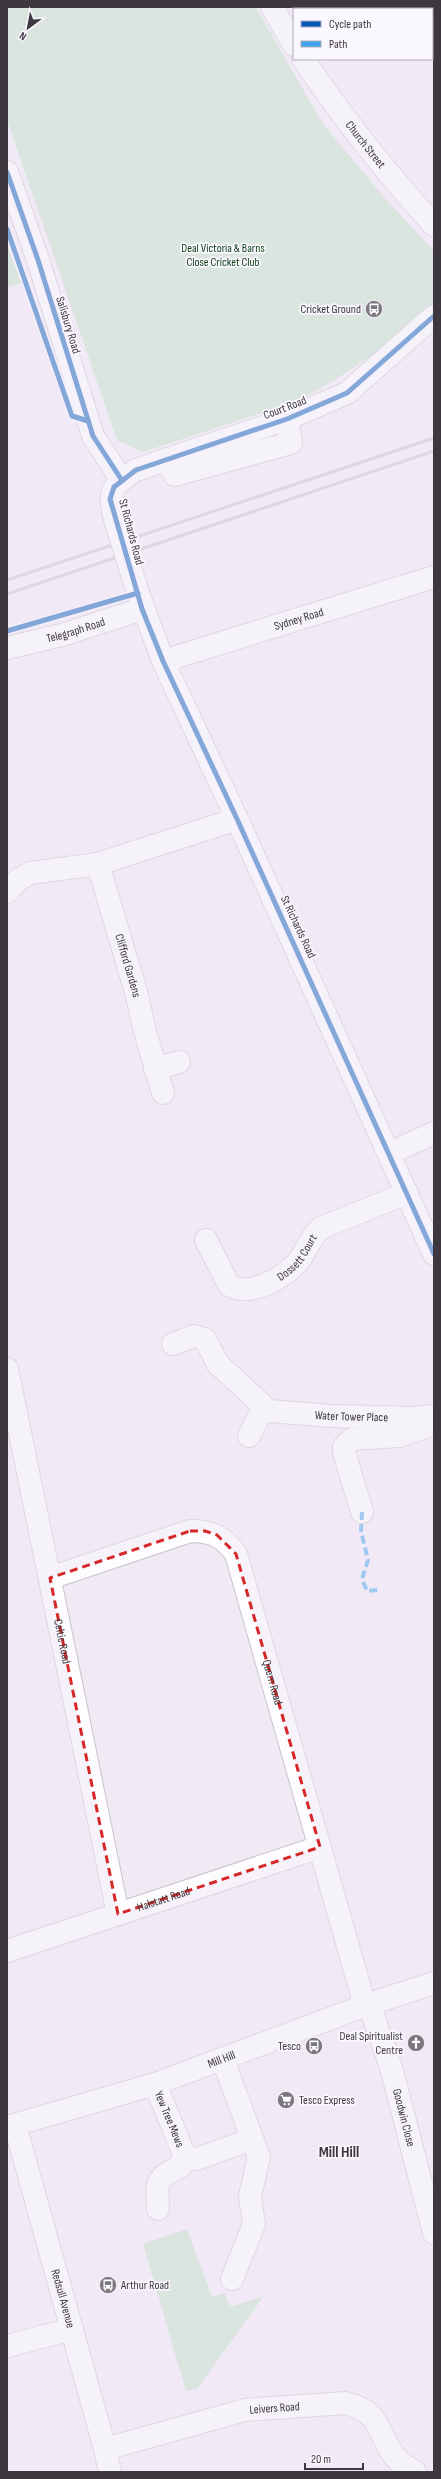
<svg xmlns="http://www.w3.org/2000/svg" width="441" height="2479" font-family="'Sofia Sans Condensed',sans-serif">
<rect width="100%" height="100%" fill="#f1eaf5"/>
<g fill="#c1e1c4">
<path d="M7 7H256L323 124 383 196 434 251V304L401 336 338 378 296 402 143 452 117 440 7 120Z"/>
<path d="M7 244 21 283 7 287Z"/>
<path d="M187 2229 212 2297 225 2293 230 2307 264 2296 197 2389 186 2391 143 2244Z"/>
</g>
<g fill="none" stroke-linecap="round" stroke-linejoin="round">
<defs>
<g id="minor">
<path d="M272 7 294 45"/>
<path id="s1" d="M303 59C344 119 385 172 434 225"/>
<path d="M7 172 38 260 93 436 121 479"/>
<path d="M166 459 175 475 291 443 287 419"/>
<path d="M116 523C108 492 109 487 136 470L287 419 347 393 434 316"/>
<path d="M138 593 163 661 237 819 434 1254"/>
<path id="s2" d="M7 648 62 635 142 609"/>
<path id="s3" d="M163 661 434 577"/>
<path id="s4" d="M98 864 136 992 145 1031 163 1093"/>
<path d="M7 892 18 880 30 873 98 864 237 819"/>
<path d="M155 1069 179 1062"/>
<path d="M390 1153 434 1133"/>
<path id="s5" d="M206 1240 229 1285C251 1298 286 1277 300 1259 308 1248 310 1237 321 1228L407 1193"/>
<path id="s6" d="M173 1344 194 1336 205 1339 218 1364 269 1411 331 1416 415 1418 434 1416"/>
<path id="s7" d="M7 1369 118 1914"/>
<path d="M249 1436 260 1414 269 1411"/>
<path d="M362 1512 344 1452V1447L352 1439 399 1436 434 1424"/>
<path id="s8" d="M50 1578 190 1531C211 1531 223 1536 236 1554L365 2006"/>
<path id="s9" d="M7 1951 320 1847"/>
<path id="s10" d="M369 2004 391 2067 434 2233"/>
<path d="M223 2060 259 2157 250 2196 254 2224 232 2279"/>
<path id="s11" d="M155 2084 184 2154"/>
<path id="s12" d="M15 2125 105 2449 110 2472"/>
<path id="s13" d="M7 2127 155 2084 369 2004 434 1983"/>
<path d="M158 2209C157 2183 154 2178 180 2167L184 2154 190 2159H197L241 2143"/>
<path d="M7 2346 72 2329"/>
<path id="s14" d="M105 2449 245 2410 345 2403C383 2412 376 2432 395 2457 401 2464 408 2468 415 2472"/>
</g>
</defs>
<use href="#minor" stroke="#c8c3cb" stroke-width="24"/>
<use href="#minor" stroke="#fdfcfe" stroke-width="22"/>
<g stroke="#c4c2c5" stroke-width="3">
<path d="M7 580 434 438"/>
<path d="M7 594 434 451"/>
</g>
<defs>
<path id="minor-bridge" d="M116 523 138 593"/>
</defs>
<use href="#minor-bridge" stroke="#c8c3cb" stroke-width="24" stroke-linecap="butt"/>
<use href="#minor-bridge" stroke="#fdfcfe" stroke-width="22"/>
<path stroke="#3fa3ec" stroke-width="4" stroke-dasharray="8 4" stroke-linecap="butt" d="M362 1512 361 1531 368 1560 362 1579 367 1591 378 1590"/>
<defs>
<g id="cycleway">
<path d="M7 172 38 260 93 436 121 479"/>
<path d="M7 229 72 416 88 421"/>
<path d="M434 316 347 393 287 419 136 470 114 487 110 499 142 609 163 661 237 819 434 1254"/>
<path d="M7 631 138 593"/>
</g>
</defs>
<use href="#cycleway" stroke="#fbf7fe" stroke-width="8"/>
<use href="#cycleway" stroke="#0057b8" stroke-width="5"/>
</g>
<path d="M0 0H441V2479H0ZM190 1531H205L217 1535 236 1554 320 1847 118 1914 50 1578Z" fill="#f1eaf5" fill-opacity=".55" fill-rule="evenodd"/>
<path fill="none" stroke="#d62828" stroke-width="3" stroke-dasharray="8 5" stroke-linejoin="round" d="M190 1531H205L217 1535 236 1554 320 1847 118 1914 50 1578Z"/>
<defs>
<symbol id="bus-disc" viewBox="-11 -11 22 22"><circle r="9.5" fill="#7c767f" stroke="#fbf7fe"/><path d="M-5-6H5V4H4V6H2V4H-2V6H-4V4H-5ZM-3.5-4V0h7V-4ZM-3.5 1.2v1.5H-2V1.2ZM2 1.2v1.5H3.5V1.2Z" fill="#fff"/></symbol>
<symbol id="church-disc" viewBox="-11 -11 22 22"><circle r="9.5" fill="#7c767f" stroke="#fbf7fe"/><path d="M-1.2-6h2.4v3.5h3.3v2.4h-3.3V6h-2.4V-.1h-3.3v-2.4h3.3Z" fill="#fff"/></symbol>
<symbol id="supermarket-disc" viewBox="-11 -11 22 22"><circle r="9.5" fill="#7c767f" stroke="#fbf7fe"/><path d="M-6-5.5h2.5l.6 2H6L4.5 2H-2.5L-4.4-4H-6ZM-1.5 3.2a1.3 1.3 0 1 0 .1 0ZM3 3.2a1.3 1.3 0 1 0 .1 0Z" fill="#fff"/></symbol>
</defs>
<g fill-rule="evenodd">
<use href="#bus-disc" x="364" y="299" width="20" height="20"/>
<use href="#church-disc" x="406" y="2033" width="20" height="20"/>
<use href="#bus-disc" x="304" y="2036" width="20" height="20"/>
<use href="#supermarket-disc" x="276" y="2090" width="20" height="20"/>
<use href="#bus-disc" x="98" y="2275" width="20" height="20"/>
</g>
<g text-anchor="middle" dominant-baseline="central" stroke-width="3.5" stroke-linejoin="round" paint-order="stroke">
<g font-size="12" fill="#3d383f" stroke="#fbf7fe">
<text stroke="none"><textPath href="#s1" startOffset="106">Church Street</textPath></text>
<text transform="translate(68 325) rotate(73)">Salisbury Road</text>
<text transform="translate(285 408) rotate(-21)">Court Road</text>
<text transform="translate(131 532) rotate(75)">St Richards Road</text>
<text stroke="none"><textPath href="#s3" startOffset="142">Sydney Road</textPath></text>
<text stroke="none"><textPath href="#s2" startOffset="71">Telegraph Road</textPath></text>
<text transform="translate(298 927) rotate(65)">St Richards Road</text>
<text stroke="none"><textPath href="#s4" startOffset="106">Clifford Gardens</textPath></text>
<text stroke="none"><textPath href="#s5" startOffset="131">Dossett Court</textPath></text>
<text stroke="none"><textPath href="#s6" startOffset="214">Water Tower Place</textPath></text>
<text stroke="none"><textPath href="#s7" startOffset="278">Celtic Road</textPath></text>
<text stroke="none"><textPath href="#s8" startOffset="335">Quern Road</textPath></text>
<text stroke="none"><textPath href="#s9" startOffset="165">Halstatt Road</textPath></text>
<text stroke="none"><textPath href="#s13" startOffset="225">Mill Hill</textPath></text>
<text stroke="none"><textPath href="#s10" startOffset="119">Goodwin Close</textPath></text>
<text stroke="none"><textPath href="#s11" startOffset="38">Yew Tree Mews</textPath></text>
<text stroke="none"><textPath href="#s12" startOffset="180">Redsull Avenue</textPath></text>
<text stroke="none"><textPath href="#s14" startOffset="175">Leivers Road</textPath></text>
</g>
<g font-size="12" fill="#114317" stroke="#fbf7fe">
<text x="223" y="248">Deal Victoria &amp; Barns<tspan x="223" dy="14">Close Cricket Club</tspan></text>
</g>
<g font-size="12" fill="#3d383f" stroke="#fbf7fe" text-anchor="end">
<text x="361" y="309">Cricket Ground</text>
<text x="403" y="2036">Deal Spiritualist<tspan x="403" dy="14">Centre</tspan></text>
<text x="301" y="2046">Tesco</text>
<text x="299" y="2100" text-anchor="start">Tesco Express</text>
<text x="121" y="2285" text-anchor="start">Arthur Road</text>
</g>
<g font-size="16" font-weight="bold" fill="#3d383f" stroke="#fbf7fe">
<text x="339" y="2152">Mill Hill</text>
</g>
</g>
<rect width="441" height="2479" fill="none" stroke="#3d383f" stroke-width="16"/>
<rect x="293" y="8" width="140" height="52" fill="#fbf7fe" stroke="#afabb2"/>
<rect x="301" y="21" width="20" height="6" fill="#0057b8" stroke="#afabb2"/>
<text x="329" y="28" font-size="12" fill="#3d383f">Cycle path</text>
<rect x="301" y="41" width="20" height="6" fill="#3fa3ec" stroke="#afabb2"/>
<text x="329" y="48" font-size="12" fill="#3d383f">Path</text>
<g transform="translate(28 28) rotate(212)" stroke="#fbf7fe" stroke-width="3" paint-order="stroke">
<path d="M0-3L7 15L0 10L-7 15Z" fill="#3d383f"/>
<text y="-6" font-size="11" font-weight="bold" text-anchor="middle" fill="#3d383f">N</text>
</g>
<path d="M305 2463v6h58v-6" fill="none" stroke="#3d383f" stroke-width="2"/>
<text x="311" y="2463" font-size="12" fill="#3d383f" stroke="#fbf7fe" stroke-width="3" paint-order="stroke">20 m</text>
</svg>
